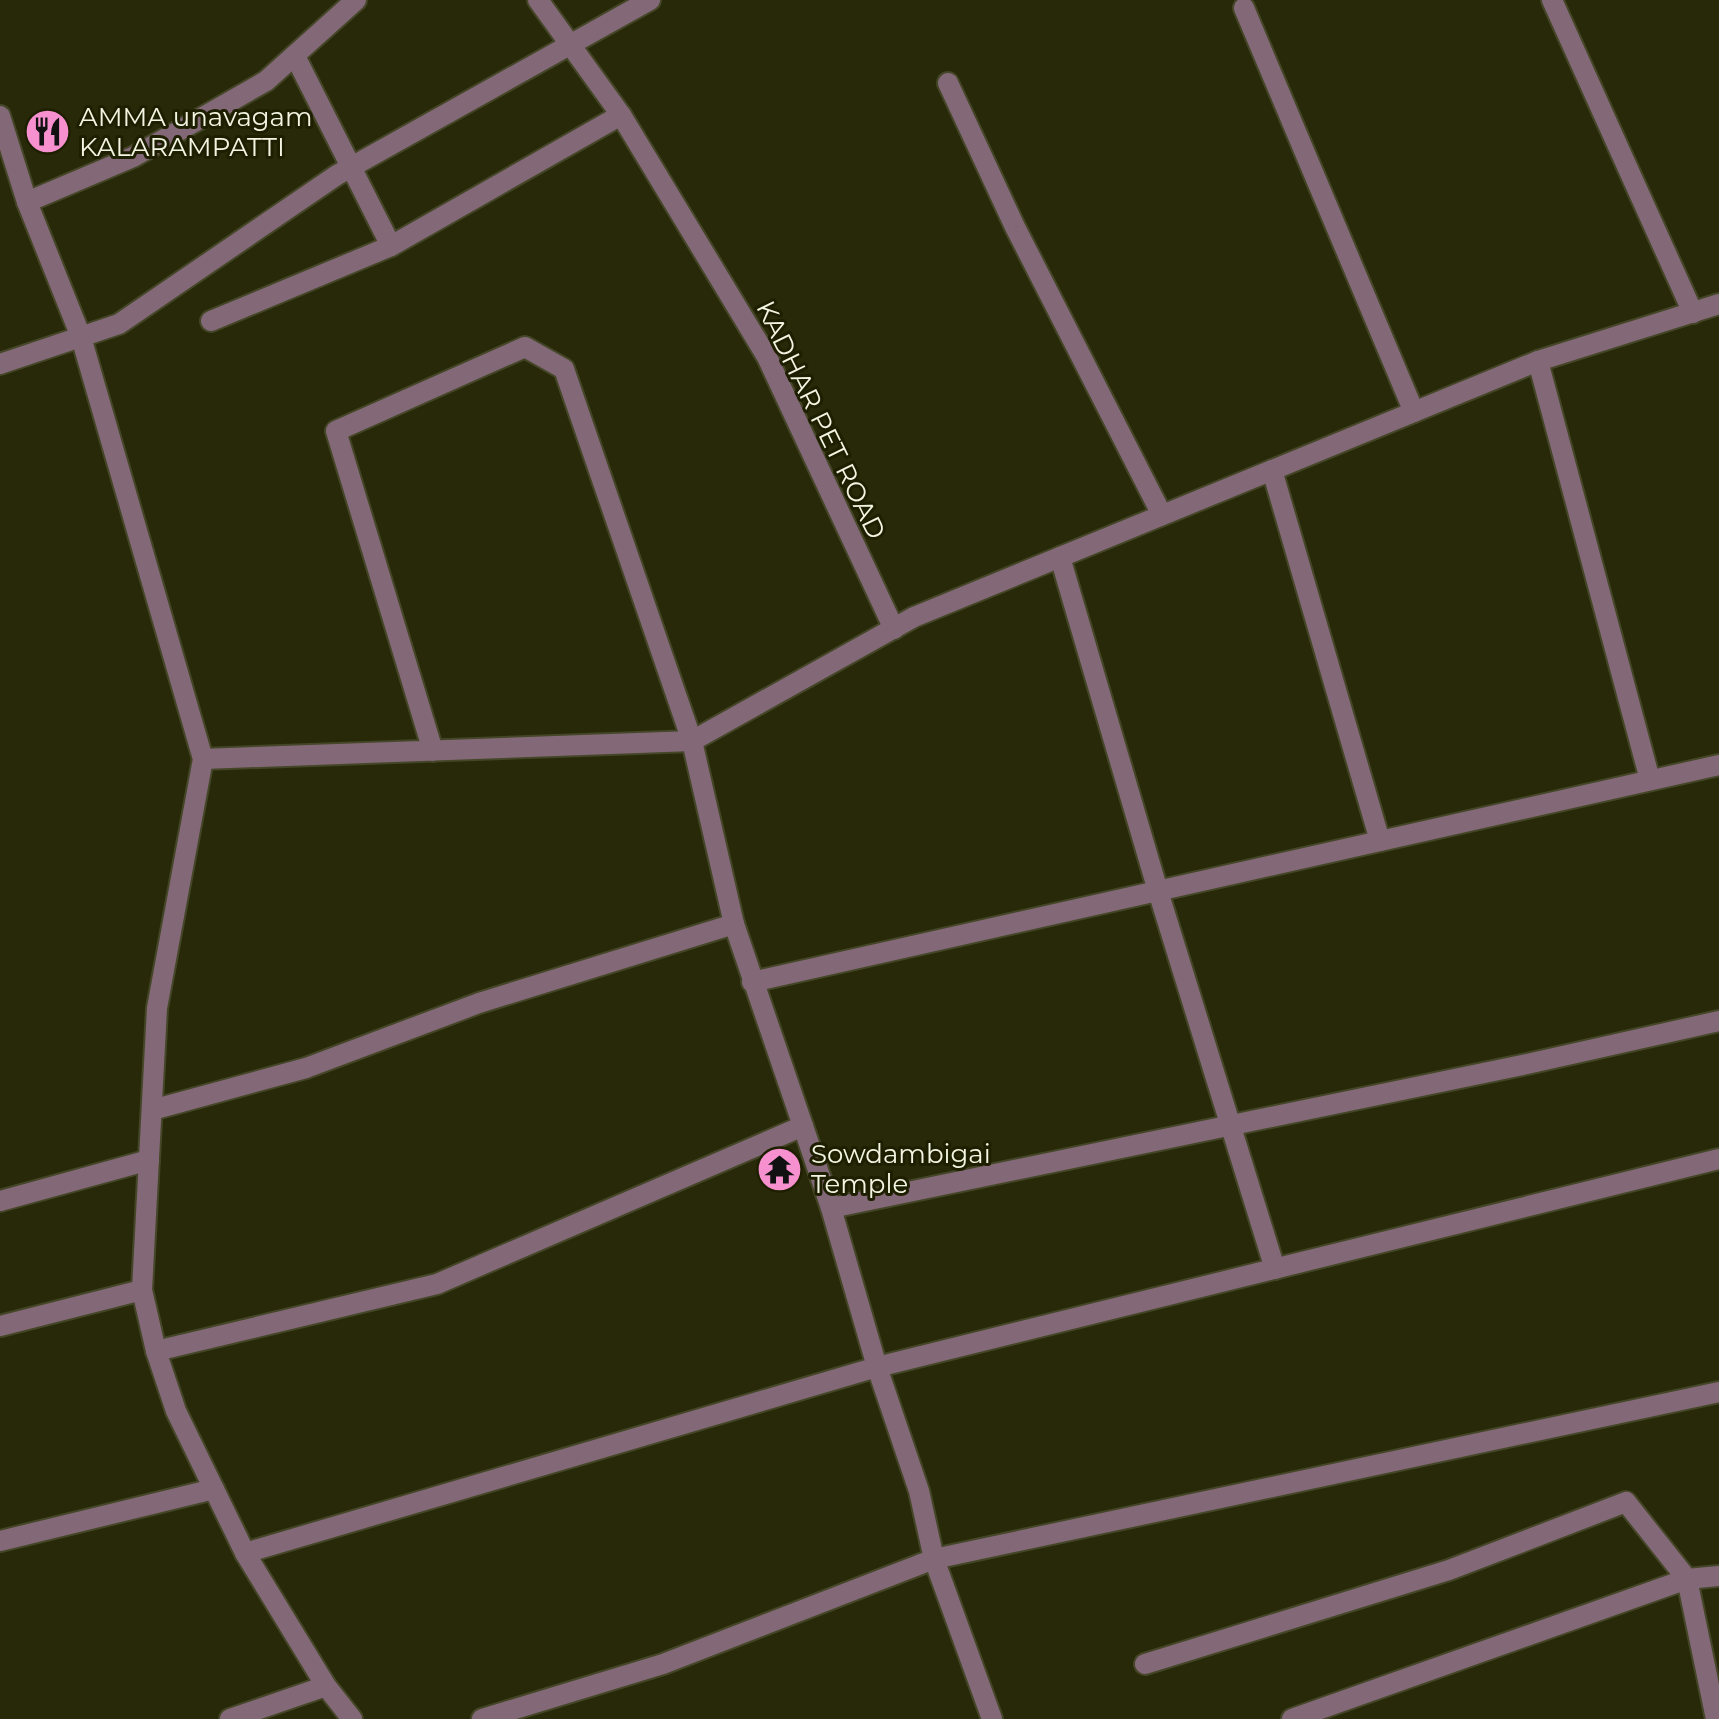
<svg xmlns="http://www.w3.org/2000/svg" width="1719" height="1719" font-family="Montserrat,sans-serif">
<rect width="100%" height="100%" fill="#272908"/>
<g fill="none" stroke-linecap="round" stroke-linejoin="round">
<defs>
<g id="minor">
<path d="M1552 0 1693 313"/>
<path d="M1244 8 1414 412"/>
<path d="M295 56 391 246 621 115 538 0"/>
<path d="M948 83 1015 227 1162 515"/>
<path d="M621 115 767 357 894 629"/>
<path d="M0 116 27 202 81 337 203 759 157 1008 142 1290 156 1351 176 1411 245 1553 326 1686 352 1719"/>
<path d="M27 202 133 157 266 81 356 0"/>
<path d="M211 321 391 246"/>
<path d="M1538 361 1650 780"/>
<path d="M0 364 119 324 337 175 650 0"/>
<path d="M1272 470 1380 841"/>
<path d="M1060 557 1158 891 1275 1269"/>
<path d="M203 759 692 741 564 369 525 347 336 431 433 751"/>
<path d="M752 982 1719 765"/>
<path d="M152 1110 306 1068 479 1003 734 924"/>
<path d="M0 1201 149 1160"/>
<path d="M831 1208 1527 1064 1719 1021"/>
<path d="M0 1326 142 1290"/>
<path d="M156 1351 437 1284 803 1126"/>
<path d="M0 1541 214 1489"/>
<path d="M245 1553 877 1367 1719 1159"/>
<path d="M1145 1664 1449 1570 1626 1502 1687 1579 1719 1576"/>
<path d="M230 1719 326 1686"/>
<path d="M482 1719 663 1664 934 1559 1719 1392"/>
<path d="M992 1719 934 1559 919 1491 877 1367 831 1208 734 924 692 741 914 617 1538 361 1719 304"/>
<path d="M1292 1719 1687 1579 1716 1719"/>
</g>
</defs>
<use href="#minor" stroke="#444627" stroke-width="24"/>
<use href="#minor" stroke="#836978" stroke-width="20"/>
</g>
<defs>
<symbol id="restaurant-disc" viewBox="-11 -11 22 22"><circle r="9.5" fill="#f790ce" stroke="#1e1f01"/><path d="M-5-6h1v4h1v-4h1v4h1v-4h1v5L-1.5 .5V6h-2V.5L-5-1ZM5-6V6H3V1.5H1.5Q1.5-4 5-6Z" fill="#111"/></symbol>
<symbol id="temple-disc" viewBox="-11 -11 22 22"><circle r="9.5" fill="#f790ce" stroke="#1e1f01"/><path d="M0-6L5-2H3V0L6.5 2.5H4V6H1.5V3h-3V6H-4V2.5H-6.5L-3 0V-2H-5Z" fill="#111"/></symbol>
</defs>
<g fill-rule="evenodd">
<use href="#restaurant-disc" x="22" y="106" width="51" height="51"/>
<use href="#temple-disc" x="754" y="1144" width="51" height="51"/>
</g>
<g text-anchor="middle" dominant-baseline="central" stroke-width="6" stroke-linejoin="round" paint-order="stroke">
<g font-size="26" fill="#f3f5e2" stroke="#1e1f01" text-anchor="start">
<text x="79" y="117">AMMA unavagam<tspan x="79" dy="30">KALARAMPATTI</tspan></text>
<text x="811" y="1154">Sowdambigai<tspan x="811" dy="30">Temple</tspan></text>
</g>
<g font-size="26" fill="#f3f5e2" stroke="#1e1f01">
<text transform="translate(821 420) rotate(64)">KADHAR PET ROAD</text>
</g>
</g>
</svg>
